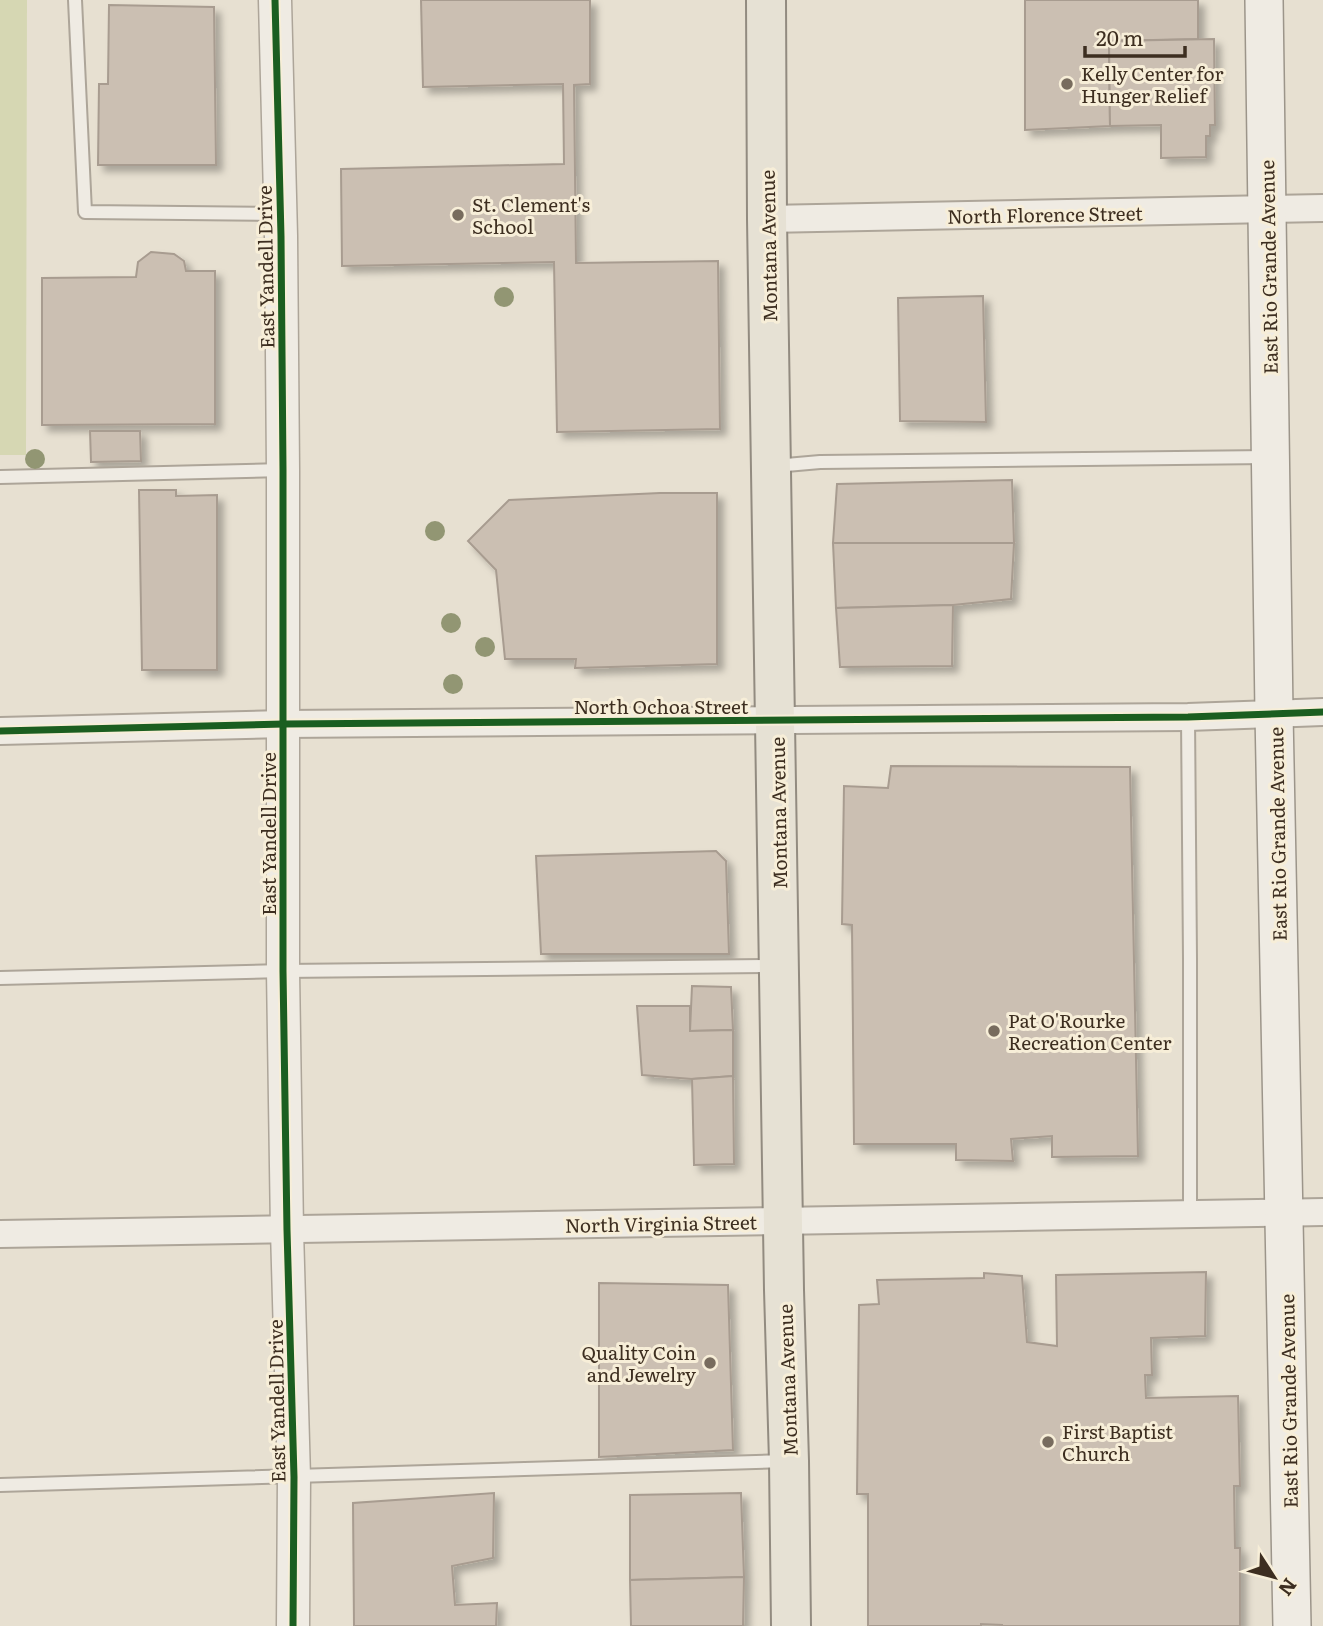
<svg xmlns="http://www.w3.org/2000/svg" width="1323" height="1626" font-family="Literata,serif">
<defs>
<filter id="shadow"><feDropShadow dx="6" dy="6" stdDeviation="3.5" flood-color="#0004"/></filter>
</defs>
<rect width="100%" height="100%" fill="#e7e0d1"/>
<path fill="#d6d7b3" d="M0 0H27L26 455H0Z"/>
<g fill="#cbbfb2" stroke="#a89c90" stroke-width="2" filter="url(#shadow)">
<path d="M421 0H590V84L574 85 576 263 718 261 720 429 557 432 554 262 342 266 341 169 564 164 563 84 423 87Z"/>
<path d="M1025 0H1198V39L1109 41 1110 126 1025 130Z"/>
<path d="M109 5 214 7 216 165H98L99 84H108Z"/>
<path d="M1214 39 1215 125H1210V136H1206V157L1161 158V125L1110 126 1109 41Z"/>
<path d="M151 252 174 254 184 261 186 271H215V424L42 425V278L136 277 138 262Z"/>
<path d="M983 296 986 422 900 421 898 298Z"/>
<path d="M90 431H140L141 461 91 462Z"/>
<path d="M1012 480 1014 543H833L837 484Z"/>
<path d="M139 490H176V496L217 495V670H142Z"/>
<path d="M660 493H717V664L575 668 576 659H505L496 570 468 541 509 500Z"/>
<path d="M833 543H1014L1011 599 953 605 836 608Z"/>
<path d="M953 605 952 666 840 667 836 608Z"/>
<path d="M891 766 1130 767 1138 1156 1052 1157V1136L1011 1139 1013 1161 956 1160V1144H854L852 925 842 924 844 786 888 788Z"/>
<path d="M716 851 726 861 729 954H541L536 856Z"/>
<path d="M692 986 731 987 733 1030 690 1031Z"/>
<path d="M637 1006H690V1031L733 1030V1076L692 1079 642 1075Z"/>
<path d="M733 1076 734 1164 694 1165 692 1079Z"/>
<path d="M1206 1272 1205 1336 1151 1338 1152 1375H1145L1146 1398 1238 1396 1240 1486H1234L1235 1548H1240V1626H1002V1625L981 1624V1626H868V1494H857L859 1305 879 1304 877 1280 984 1278V1273L1022 1276 1027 1342 1057 1346 1056 1275Z"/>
<path d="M599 1283 728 1285 733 1450 599 1457Z"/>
<path d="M494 1493 493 1558 452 1566 455 1605 497 1603 496 1626H354L353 1503Z"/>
<path d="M741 1493 744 1577 630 1580V1495Z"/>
<path d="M744 1577 743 1626H631L630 1580Z"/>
</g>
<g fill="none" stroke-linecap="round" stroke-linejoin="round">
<defs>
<g id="service">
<path d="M75 0 85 212 279 214"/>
<path d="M775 466 820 462 1268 457"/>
<path d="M0 477 283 470"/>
<path d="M1188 717 1190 959V1214"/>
<path d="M0 978 283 971 776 966"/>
<path d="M0 1485 785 1461"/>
</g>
<g id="minor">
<path d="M767 219 1323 208"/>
<path d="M0 731 284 724 1188 717 1323 712"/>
<path d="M0 1234 1323 1212"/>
</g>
<path id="tertiary" d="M275 0 281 236 283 470V971L287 1230 294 1477 293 1626"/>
<path id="secondary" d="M1264 0 1274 713 1292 1626"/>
<path id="primary" d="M766 0 767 219 784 1290 789 1461 791 1626"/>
</defs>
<use href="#service" stroke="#ada599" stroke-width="16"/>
<use href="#minor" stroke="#ada599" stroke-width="30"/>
<use href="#tertiary" stroke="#ada599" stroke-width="35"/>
<use href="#secondary" stroke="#9c958a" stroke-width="40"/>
<use href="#primary" stroke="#928b80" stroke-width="42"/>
<use href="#service" stroke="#efebe3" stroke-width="12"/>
<use href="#minor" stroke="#efebe3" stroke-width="26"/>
<use href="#tertiary" stroke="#efebe3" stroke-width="32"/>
<use href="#secondary" stroke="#efebe3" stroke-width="37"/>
<use href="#primary" stroke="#e6e1d4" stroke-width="38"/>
<defs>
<g id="cycleway">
<path d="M275 0 281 236 283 470V971L287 1230 294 1477 293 1626"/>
<path d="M0 731 284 724 1188 717 1323 712"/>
</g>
</defs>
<use href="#cycleway" stroke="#f7eed8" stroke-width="11"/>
<use href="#cycleway" stroke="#1b5e20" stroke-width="7"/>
</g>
<g fill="#929673">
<circle cx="504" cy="297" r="10"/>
<circle cx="35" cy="459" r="10"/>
<circle cx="435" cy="531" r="10"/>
<circle cx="451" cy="623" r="10"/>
<circle cx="485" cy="647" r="10"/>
<circle cx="453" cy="684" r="10"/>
</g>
<g fill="#786c5e" stroke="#f7eed8" stroke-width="2.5">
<circle cx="1067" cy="84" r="7"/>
<circle cx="458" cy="215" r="7"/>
<circle cx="994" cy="1031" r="7"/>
<circle cx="710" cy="1363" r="7"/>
<circle cx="1048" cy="1442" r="7"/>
</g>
<g text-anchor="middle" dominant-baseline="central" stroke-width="6" stroke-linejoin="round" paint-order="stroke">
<g font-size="19" fill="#3d2e20" stroke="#f7eed8" text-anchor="start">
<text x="1081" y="73">Kelly Center for<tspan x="1081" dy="22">Hunger Relief</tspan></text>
<text x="472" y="204">St. Clement's<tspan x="472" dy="22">School</tspan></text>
<text x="1008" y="1020">Pat O'Rourke<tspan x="1008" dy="22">Recreation Center</tspan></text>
<text x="696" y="1352" text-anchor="end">Quality Coin<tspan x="696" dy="22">and Jewelry</tspan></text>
<text x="1062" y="1431">First Baptist<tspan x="1062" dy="22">Church</tspan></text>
</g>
<g font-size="19" fill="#3d2e20" stroke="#f7eed8">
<text transform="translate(1045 214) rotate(-1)">North Florence Street</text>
<text transform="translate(768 246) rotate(-91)">Montana Avenue</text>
<text transform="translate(265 267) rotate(-91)">East Yandell Drive</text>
<text transform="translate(1268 267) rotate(-91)">East Rio Grande Avenue</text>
<text x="661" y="706">North Ochoa Street</text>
<text transform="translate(778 813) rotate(-91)">Montana Avenue</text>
<text transform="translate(268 834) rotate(-90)">East Yandell Drive</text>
<text transform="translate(1277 834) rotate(-91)">East Rio Grande Avenue</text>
<text transform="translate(661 1223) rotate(-1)">North Virginia Street</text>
<text transform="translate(787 1380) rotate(-92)">Montana Avenue</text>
<text transform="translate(276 1401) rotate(-91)">East Yandell Drive</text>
<text transform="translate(1288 1401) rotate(-91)">East Rio Grande Avenue</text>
</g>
</g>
<g transform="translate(1274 1577) rotate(126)" stroke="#f7eed8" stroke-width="5" paint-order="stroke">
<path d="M0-5L12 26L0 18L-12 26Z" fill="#3d2e20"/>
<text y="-10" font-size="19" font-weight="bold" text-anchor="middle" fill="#3d2e20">N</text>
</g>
<path d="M1085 46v10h100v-10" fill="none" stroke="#3d2e20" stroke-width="3.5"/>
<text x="1096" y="46" font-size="21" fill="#3d2e20" stroke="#f7eed8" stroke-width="5" paint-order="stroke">20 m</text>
</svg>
